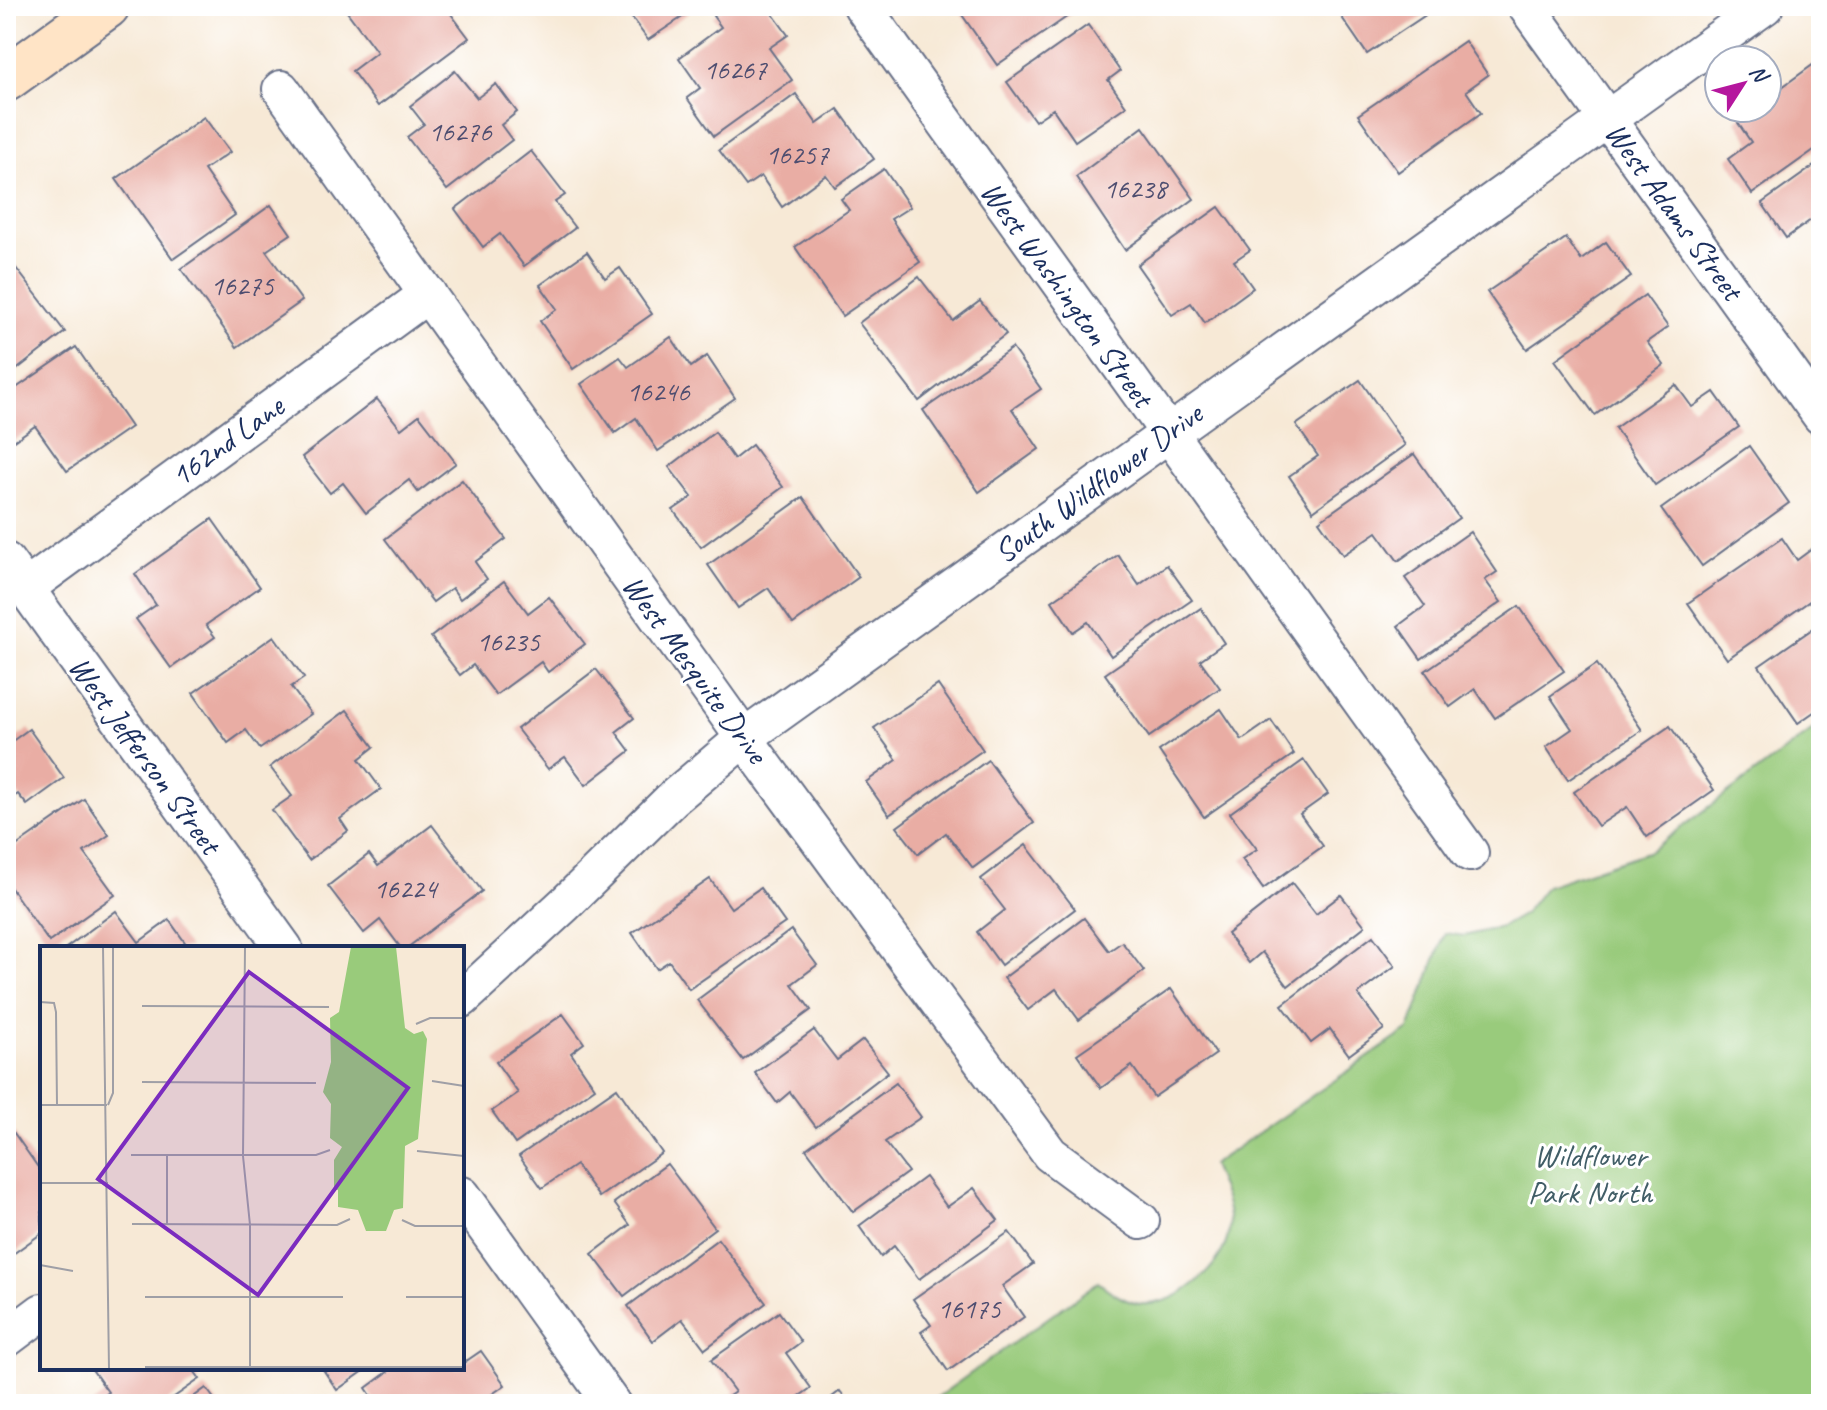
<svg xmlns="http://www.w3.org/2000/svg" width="1827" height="1410" font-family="Caveat,sans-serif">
<rect width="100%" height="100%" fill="#fff"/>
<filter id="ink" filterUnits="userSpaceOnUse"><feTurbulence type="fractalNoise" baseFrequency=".0125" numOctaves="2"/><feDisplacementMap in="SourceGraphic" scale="16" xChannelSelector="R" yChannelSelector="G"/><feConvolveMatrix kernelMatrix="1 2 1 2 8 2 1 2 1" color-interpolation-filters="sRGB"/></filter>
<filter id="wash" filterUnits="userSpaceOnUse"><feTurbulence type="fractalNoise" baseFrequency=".006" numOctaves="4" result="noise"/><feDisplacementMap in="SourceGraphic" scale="32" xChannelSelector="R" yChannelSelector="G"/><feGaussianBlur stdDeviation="1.8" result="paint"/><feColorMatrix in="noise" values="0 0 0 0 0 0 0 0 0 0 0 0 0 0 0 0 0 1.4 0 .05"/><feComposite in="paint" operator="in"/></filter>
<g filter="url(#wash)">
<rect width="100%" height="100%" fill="#f7e9d6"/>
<path fill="#99cb7b" stroke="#5a7d6c" stroke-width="2" d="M1821 724V1404H928L1098 1282C1111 1292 1130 1306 1148 1304 1181 1302 1220 1268 1228 1236 1234 1212 1220 1186 1212 1165L1409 1029 1445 933 1464 936 1501 927 1524 914 1546 886 1650 851Z"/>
<g id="blocks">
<g fill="#e9ada4">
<path d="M350 6H445L469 38 378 106 352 71 377 52 345 9Z"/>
<path d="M623 6H699L648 40Z"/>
<path d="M726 6H767L788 35 769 48 792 80 714 136 687 98 700 88 679 58 721 27 713 16Z"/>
<path d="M968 6H1070L1074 12 997 65 960 12Z"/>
<path d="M1334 6H1434L1436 8 1367 54Z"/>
<path d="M1088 25 1120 71 1108 80 1126 106 1075 141 1053 109 1035 121 1007 82Z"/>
<path d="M1465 41 1488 75 1466 91 1481 113 1398 172 1358 115Z"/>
<path d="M1814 64 1821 74V145L1752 194 1728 159 1751 142 1736 120 1753 108H1767V98Z"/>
<path d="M455 71 477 98 496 84 517 112 501 125 512 140 447 190 407 137 424 124 410 106Z"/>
<path d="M796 94 817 124 838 109 874 159 835 187 826 175 782 207 761 176 746 186 719 150Z"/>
<path d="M204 117 230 152 204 170 235 215 173 259 116 179Z"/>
<path d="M1143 127 1194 199 1125 250 1076 177Z"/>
<path d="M531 151 565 195 555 202 575 228 524 266 500 234 483 247 455 209Z"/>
<path d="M1821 161V233L1811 220 1786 238 1762 203Z"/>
<path d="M884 169 910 207 891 219 920 262 842 316 795 247 849 210 841 199Z"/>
<path d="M271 205 291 234 266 251 302 301 237 347 181 269Z"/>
<path d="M1219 207 1250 250 1234 261 1253 288 1205 323 1191 303 1172 315 1137 265Z"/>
<path d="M1566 238 1581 260 1606 242 1631 277 1527 349 1487 292Z"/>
<path d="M587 252 605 278 620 268 652 314 573 369 540 321 557 309 540 285Z"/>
<path d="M6 255 65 332 6 378Z"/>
<path d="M919 277 953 321 980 301 1006 334 919 401 859 323Z"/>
<path d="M1645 295 1668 327 1647 342 1664 365 1595 415 1555 360Z"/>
<path d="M671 337 691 367 707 356 735 398 658 451 636 418 615 433 581 384 620 357 628 367Z"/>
<path d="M76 347 131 427 67 471 35 426 8 445 6 441V395Z"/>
<path d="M1012 348 1041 389 1012 409 1039 449 979 492 923 410Z"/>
<path d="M1360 380 1405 445 1313 511 1289 476 1318 456 1296 425Z"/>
<path d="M1676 385 1692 407 1714 392 1739 427 1655 485 1615 428Z"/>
<path d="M377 399 401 429 419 415 456 463 418 492 409 480 366 513 343 483 330 493 302 457Z"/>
<path d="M715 432 734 459 752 445 783 487 701 547 673 510 692 497 669 467Z"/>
<path d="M1749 446 1789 503 1702 566 1661 509Z"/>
<path d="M1414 454 1459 518 1398 561 1377 532 1343 555 1319 521Z"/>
<path d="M462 480 506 539 475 562 487 579 460 599 452 588 433 602 385 539Z"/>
<path d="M803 497 859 577 793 624 768 588 738 608 708 565Z"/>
<path d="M212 519 260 587 206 625 215 637 171 668 136 619 156 605 135 574Z"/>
<path d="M1470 532 1497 572 1485 580 1501 602 1421 659 1398 626 1425 606 1405 578Z"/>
<path d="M1782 538 1797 560 1812 549 1821 562V593L1727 659 1688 603Z"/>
<path d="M1118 555 1139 585 1167 565 1192 600 1111 656 1088 622 1073 632 1052 601Z"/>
<path d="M504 581 528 613 549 597 585 644 548 672 541 662 496 695 473 665 460 675 431 637Z"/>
<path d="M1519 606 1564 671 1495 718 1475 689 1450 707 1425 671Z"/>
<path d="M1201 608 1224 643 1200 660 1220 688 1149 737 1105 674Z"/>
<path d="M1821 623V707L1798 723 1759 666Z"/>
<path d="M274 636 304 678 291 687 311 714 260 749 246 730 228 743 193 693Z"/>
<path d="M1597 664 1642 730 1568 780 1546 747 1572 729 1550 696Z"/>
<path d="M596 669 634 718 616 732 630 751 586 785 565 757 548 769 517 729Z"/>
<path d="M938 685 983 750 889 815 866 782 897 760 874 728Z"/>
<path d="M1221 709 1242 740 1271 720 1294 754 1204 817 1159 751Z"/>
<path d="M347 710 374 747 359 759 381 789 340 819 348 831 309 860 272 810 292 796 270 767Z"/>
<path d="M1670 726 1714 790 1647 837 1627 807 1598 826 1574 792Z"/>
<path d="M29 729 64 778 27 805 18 794 6 802V736L11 742Z"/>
<path d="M988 760 1034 823 973 868 946 833 918 854 897 827Z"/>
<path d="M1304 760 1328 794 1300 814 1323 846 1263 889 1242 859 1257 849 1230 813Z"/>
<path d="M84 799 109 835 84 852 115 895 49 942 6 881V853Z"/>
<path d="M432 825 482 891 407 948H401L380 920 364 933 328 886 369 854 378 866Z"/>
<path d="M1026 845 1075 909 1001 965 977 932 1005 910 981 879Z"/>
<path d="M710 879 731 908 760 888 785 923 689 989 669 961 657 969 632 933Z"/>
<path d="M1292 883 1316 914 1341 895 1365 926 1288 986 1262 952 1249 963 1227 934Z"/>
<path d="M116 911 139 942 169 920 189 948H66Z"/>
<path d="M1084 918 1109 951 1122 942 1144 971 1079 1020 1056 989 1028 1010 1004 978Z"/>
<path d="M791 930 817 965 792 984 811 1010 743 1060 697 1000Z"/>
<path d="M1373 936 1395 966 1358 994 1384 1029 1349 1055 1330 1029 1311 1043 1282 1005Z"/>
<path d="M1171 989 1216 1054 1154 1097 1132 1066 1101 1088 1077 1054Z"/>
<path d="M563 1014 584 1043 571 1053 595 1088 515 1144 492 1111 518 1093 496 1062Z"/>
<path d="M814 1030 837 1060 863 1040 888 1072 816 1127 790 1092 777 1103 755 1073Z"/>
<path d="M896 1083 921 1117 885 1142 908 1172 853 1212 806 1149Z"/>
<path d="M617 1088 662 1153 599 1197 576 1165 542 1188 519 1156Z"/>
<path d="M14 1133 42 1173V1233L6 1259V1139Z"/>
<path d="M667 1164 715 1228 624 1296 592 1254 630 1225 614 1203Z"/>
<path d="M925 1177 947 1207 974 1188 998 1220 919 1279 894 1246 881 1257 859 1226Z"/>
<path d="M1009 1232 1033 1264 1002 1286 1024 1317 948 1371 921 1332 931 1325 913 1299Z"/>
<path d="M718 1239 766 1303 705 1349 682 1319 653 1341 628 1306Z"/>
<path d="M779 1312 801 1342 786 1353 811 1388 788 1404H717L735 1392 711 1360Z"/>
<path d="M481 1351 505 1385 478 1404H377L366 1388 393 1368H462V1364Z"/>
<path d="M91 1368H192L200 1379 164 1404H92L108 1392Z"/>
<path d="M322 1368H368L337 1390Z"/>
<path d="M206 1388 218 1404H184Z"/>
<path d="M840 1391 850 1404H823Z"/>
</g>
</g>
</g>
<g filter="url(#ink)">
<use href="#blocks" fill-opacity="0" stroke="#687088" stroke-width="2"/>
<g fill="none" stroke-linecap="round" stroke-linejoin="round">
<defs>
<g id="minor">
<path d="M862 6 1470 853"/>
<path d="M1526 6 1821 416"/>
<path d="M281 89 744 738 1050 1154 1141 1221"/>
<path d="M6 561 284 948"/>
<path d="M26 588 428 294"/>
<path d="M462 999 565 904 673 798 744 738 1765 6"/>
<path d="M462 1195 612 1404"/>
<path d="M6 1339 42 1312"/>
</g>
<path id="secondary" d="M6 79 107 6"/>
</defs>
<use href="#minor" stroke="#687088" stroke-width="40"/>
<use href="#secondary" stroke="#687088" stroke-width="48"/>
<use href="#minor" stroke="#fff" stroke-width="36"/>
<use href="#secondary" stroke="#ffe4c6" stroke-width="44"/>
</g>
</g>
<g text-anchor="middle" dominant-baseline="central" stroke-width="6" stroke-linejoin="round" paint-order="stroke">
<g font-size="28" fill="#4e4e70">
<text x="735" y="69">16267</text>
<text x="460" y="131">16276</text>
<text x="797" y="154">16257</text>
<text x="1135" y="188">16238</text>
<text x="242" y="285">16275</text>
<text x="658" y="391">16246</text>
<text x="508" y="641">16235</text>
<text x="405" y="888">16224</text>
<text x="969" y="1308">16175</text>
</g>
<g font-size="32" fill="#1b2f5e" stroke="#fff">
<text transform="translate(1674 211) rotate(54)">West Adams Street</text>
<text transform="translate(1067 294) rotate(54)">West Washington Street</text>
<text transform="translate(227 441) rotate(-36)">162nd Lane</text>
<text transform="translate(1098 483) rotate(-36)">South Wildflower Drive</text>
<text transform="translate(695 669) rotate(54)">West Mesquite Drive</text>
<text transform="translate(145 755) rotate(54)">West Jefferson Street</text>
</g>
<g font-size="32" fill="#415e67" stroke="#fff">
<text x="1590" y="1155">Wildflower<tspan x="1590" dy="37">Park North</tspan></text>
</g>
</g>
<g transform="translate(40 946)">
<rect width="424" height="424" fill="#f7e9d6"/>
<path d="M311 1H356L365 82 374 88 383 85 387 93 378 193 365 200 363 262 354 264 346 285H326L318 264 298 261V244L294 243V214L302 201 290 192 291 158 283 146 291 116 290 72 299 66Z" fill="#99cb7b"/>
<path fill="none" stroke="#9f9fa6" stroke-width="2" d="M63 1 69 423M205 1 203 210 210 279V423M0 56 14 57 16 66 17 159M102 60 289 61M376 78 390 72H424M392 135 424 140M102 136 276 137M0 159H67M68 159 73 147V1M377 205 424 210M91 209H276L290 204M127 209V279M0 237H68M362 274 375 280H424M92 278 297 279 310 273M0 319 33 325M105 351H303M366 351H424M105 421H424"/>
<path fill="#7b2cbf" fill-opacity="0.15" stroke="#7b2cbf" stroke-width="4" d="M209 26 368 142 218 349 58 233Z"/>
<rect width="424" height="424" fill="none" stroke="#1b2f5e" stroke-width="4"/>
</g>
<rect width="1827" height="1410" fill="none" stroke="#fff" stroke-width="32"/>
<g transform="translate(1743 84) rotate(54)"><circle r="38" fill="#ffffff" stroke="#a4acbf" stroke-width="2"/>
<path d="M0-6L14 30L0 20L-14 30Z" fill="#b5179e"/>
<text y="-12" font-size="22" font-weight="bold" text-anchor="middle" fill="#1b2f5e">N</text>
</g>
</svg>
